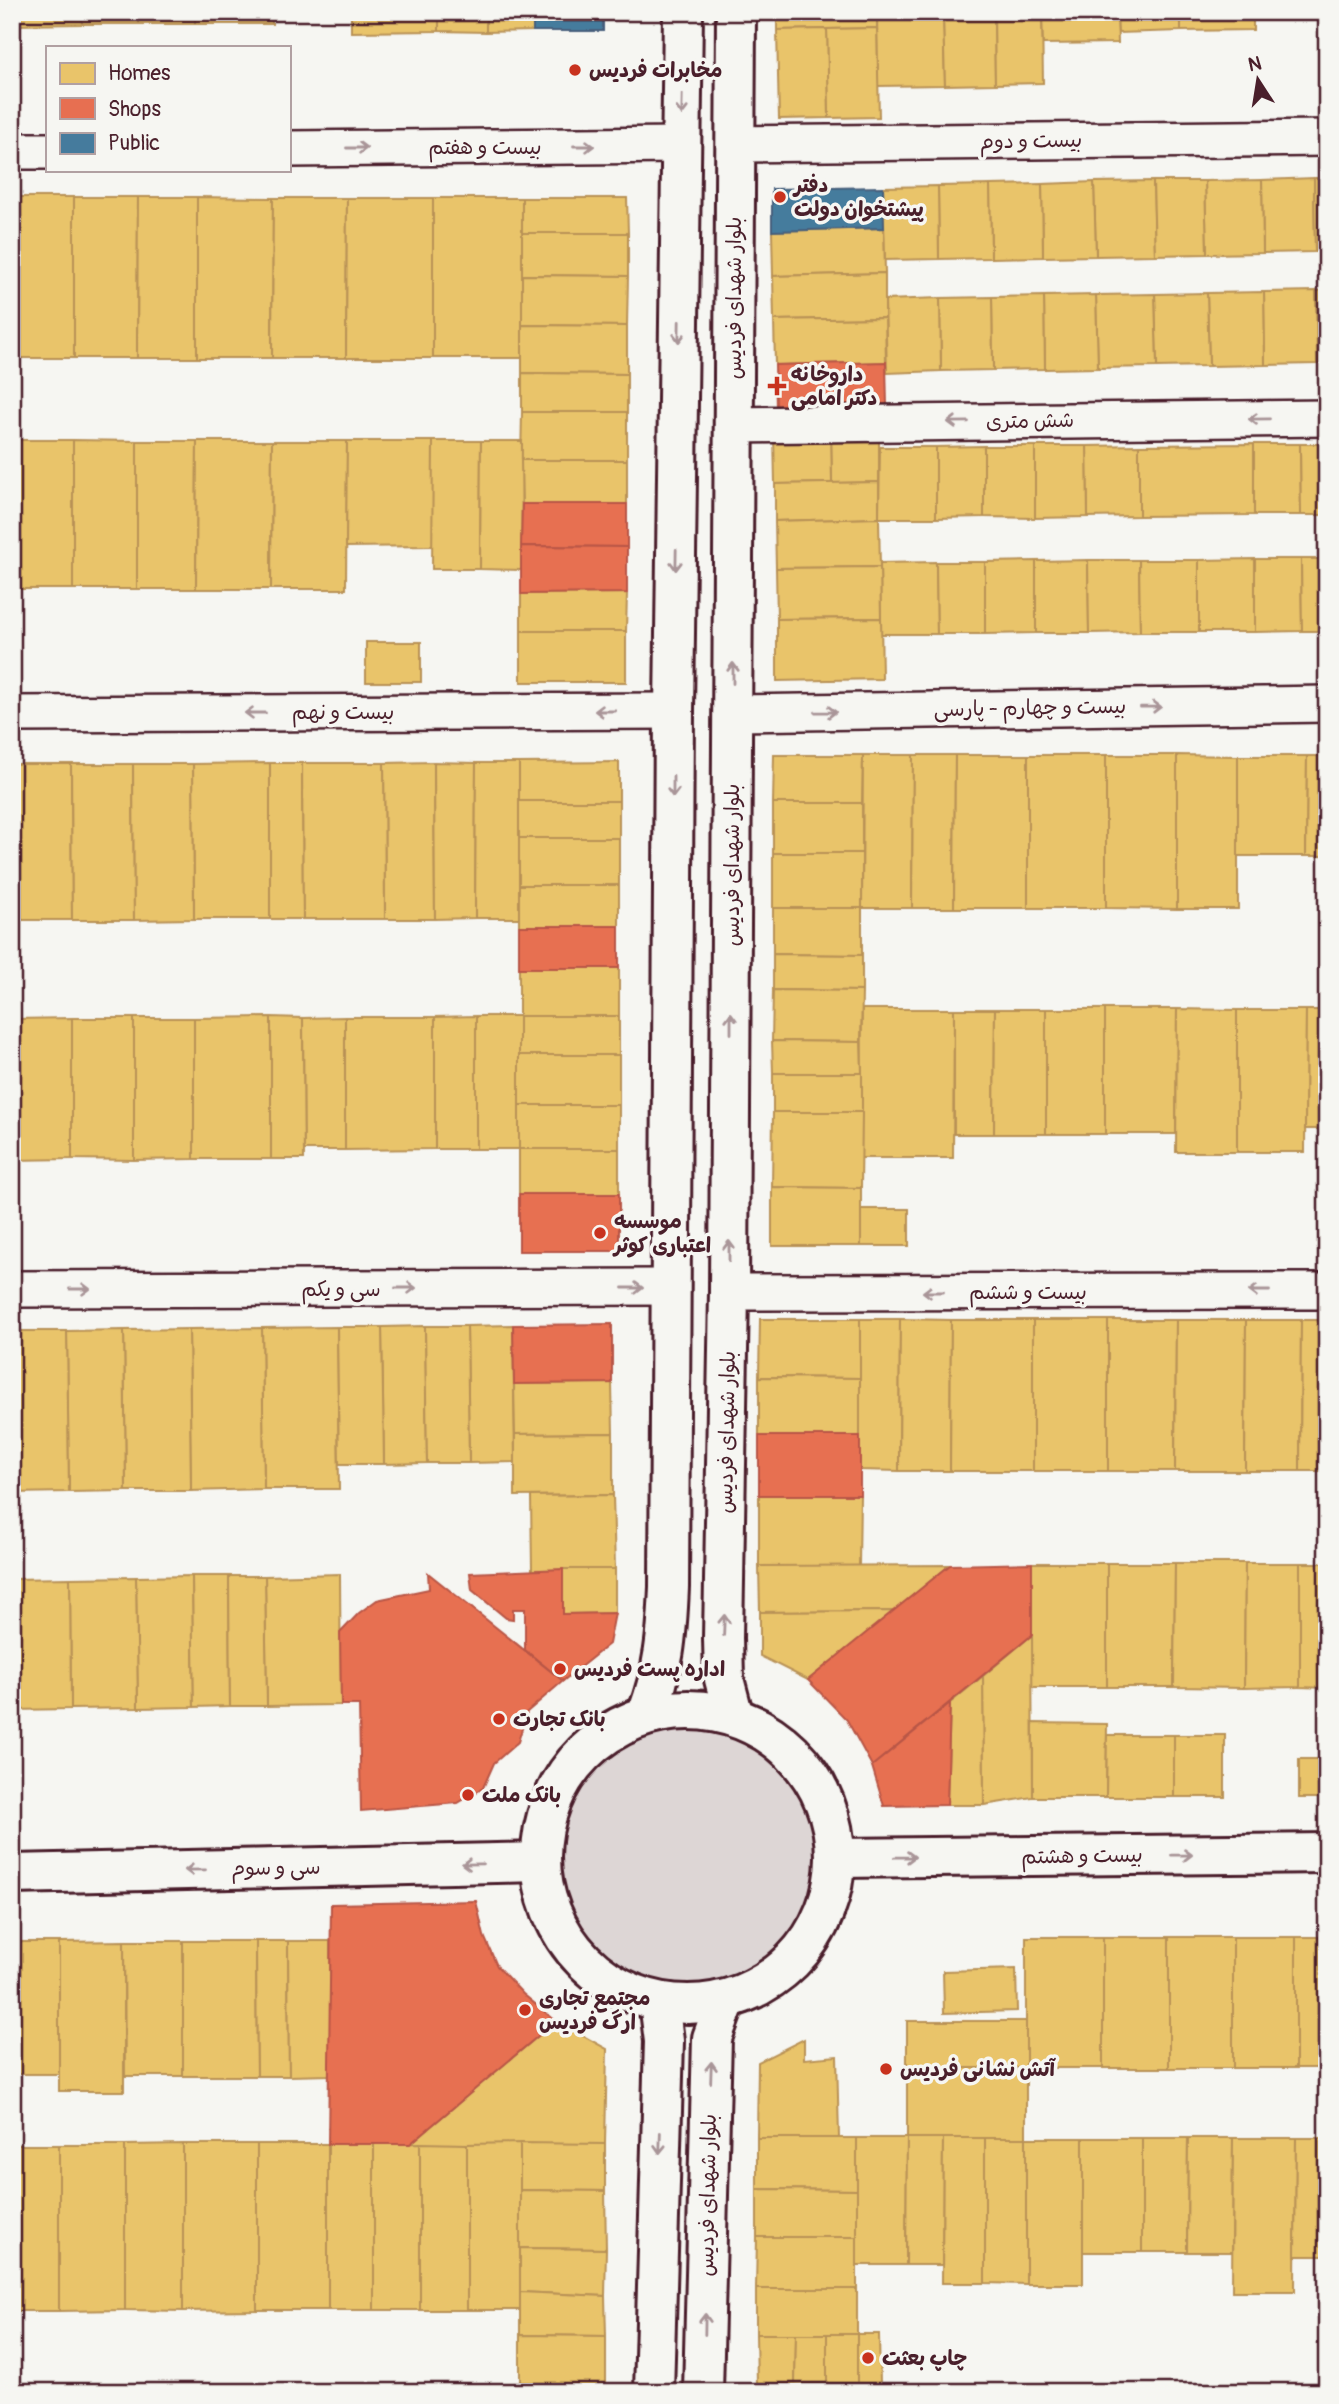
<svg xmlns="http://www.w3.org/2000/svg" width="1339" height="2404" font-family="Pangolin,'Playpen Sans Arabic',sans-serif">
<rect width="100%" height="100%" fill="#f6f6f2"/>
<filter id="ink" filterUnits="userSpaceOnUse"><feTurbulence type="fractalNoise" baseFrequency=".0143" numOctaves="2"/><feDisplacementMap in="SourceGraphic" scale="14" xChannelSelector="R" yChannelSelector="G"/><feConvolveMatrix kernelMatrix="1 2 1 2 8 2 1 2 1" color-interpolation-filters="sRGB"/></filter>
<g filter="url(#ink)">
<circle fill="#ddd6d5" stroke="#947a80" stroke-width="2" cx="688" cy="1857" r="130"/>
<g fill="#e9c46a" stroke="#b99257" stroke-width="2">
<path d="M14 12H82V24L14 25Z"/>
<rect x="82" y="12" width="57" height="12"/>
<rect x="139" y="12" width="56" height="12"/>
<rect x="195" y="12" width="77" height="12"/>
<path d="M351 12H439V31L351 32Z"/>
<path d="M439 12H486V32L439 31Z"/>
<path d="M486 12H533V31L486 32Z"/>
<path d="M777 12H877V28L777 30Z"/>
<path d="M877 12H943L945 85 878 86Z"/>
<path d="M943 12H994L995 84 945 85Z"/>
<path d="M994 12H1042L1043 83 995 84Z"/>
<path d="M1042 12H1117L1118 43 1043 44Z"/>
<path d="M1117 12H1181V31L1118 33Z"/>
<path d="M1181 12H1253V30L1181 31Z"/>
<path d="M877 28 879 117 829 118 827 29Z"/>
<path d="M827 29 829 118 779 119 777 30Z"/>
<path d="M1314 178 1315 252 1263 253 1262 180Z"/>
<path d="M1314 178H1327V252H1315Z"/>
<path d="M1262 180 1263 253 1207 254 1205 181Z"/>
<path d="M1153 181 1155 255 1096 256 1094 182Z"/>
<path d="M1153 181H1205L1207 254 1155 255Z"/>
<path d="M1094 182 1096 256 1043 257 1042 184Z"/>
<path d="M1042 184 1043 257 991 258 990 185Z"/>
<path d="M990 185 991 258 939 259 938 186Z"/>
<path d="M938 186 939 259 885 260 883 187Z"/>
<rect x="12" y="197" width="62" height="161"/>
<path d="M74 197H138L137 358H74Z"/>
<path d="M138 197H197V358H137Z"/>
<path d="M197 197 273 198 272 358H197Z"/>
<path d="M273 198H347L346 358H272Z"/>
<path d="M347 198H433V358H346Z"/>
<rect x="433" y="198" width="89" height="160"/>
<path d="M522 198H627L628 233H522Z"/>
<path d="M884 228 885 273 773 276 772 231Z"/>
<path d="M522 233H628V276L522 275Z"/>
<path d="M885 273V318L774 320 773 276Z"/>
<path d="M522 275 628 276 627 326 522 325Z"/>
<path d="M1327 290V364H1317L1316 291Z"/>
<path d="M1316 291 1317 364 1265 365 1264 292Z"/>
<path d="M1264 292 1265 365 1209 366 1207 293Z"/>
<path d="M1207 293 1209 366 1157 367 1155 294Z"/>
<path d="M1155 294 1157 367 1098 368 1096 295Z"/>
<path d="M1096 295 1098 368 1045 369 1044 296Z"/>
<path d="M1044 296 1045 369 993 370 992 297Z"/>
<path d="M992 297 993 370 941 371 940 298Z"/>
<path d="M940 298 941 371 887 373 885 300Z"/>
<path d="M885 318 886 362 775 365 774 320Z"/>
<path d="M522 325 627 326V374L522 373Z"/>
<path d="M522 373 627 374V412H522Z"/>
<path d="M522 412H627V460H521Z"/>
<path d="M879 432V482L832 483 831 433Z"/>
<path d="M831 433 832 483 775 484 774 434Z"/>
<rect x="12" y="440" width="61" height="149"/>
<path d="M73 440 137 441V589H73Z"/>
<path d="M137 441H197L196 589H137Z"/>
<path d="M197 441H272L271 589H196Z"/>
<path d="M272 441H347L346 589H271Z"/>
<path d="M347 441H433V546L346 547Z"/>
<path d="M433 441H481L480 569H432Z"/>
<path d="M481 441H522L521 570 480 569Z"/>
<path d="M1254 444V515L1139 516V445Z"/>
<path d="M1254 444H1300L1301 515H1254Z"/>
<path d="M1300 444H1327V515H1301Z"/>
<path d="M1139 445V516L1088 517 1087 446Z"/>
<path d="M984 446V517L936 518V447Z"/>
<path d="M984 446H1035V518L984 517Z"/>
<path d="M1035 446H1087L1088 517 1035 518Z"/>
<path d="M880 447H936V518H879Z"/>
<path d="M521 460H627V504H522Z"/>
<path d="M879 482V518L775 521V484Z"/>
<path d="M879 518 880 567 776 568 775 521Z"/>
<path d="M1255 559V632H1199V560Z"/>
<path d="M1255 559H1301L1302 631 1255 632Z"/>
<path d="M1301 559H1327V631H1302Z"/>
<path d="M1088 560 1089 633H1036V561Z"/>
<path d="M1088 560H1139L1140 632 1089 633Z"/>
<path d="M1139 560H1199V632H1140Z"/>
<path d="M1036 561V633L985 634V562Z"/>
<path d="M936 562 937 634H881L880 563Z"/>
<path d="M936 562H985V634H937Z"/>
<path d="M880 567 881 618 777 619 776 568Z"/>
<path d="M627 593 626 631H521V594Z"/>
<path d="M881 618 882 679 777 681V619Z"/>
<rect x="521" y="631" width="105" height="51"/>
<rect x="366" y="642" width="55" height="40"/>
<path d="M774 755H863L862 803H773Z"/>
<path d="M863 755H913L912 908H862Z"/>
<path d="M913 755H955L954 908H912Z"/>
<path d="M955 755H1028V908H954Z"/>
<rect x="1028" y="755" width="78" height="153"/>
<path d="M1106 755H1177V909L1106 908Z"/>
<path d="M1177 755 1238 756V909H1177Z"/>
<path d="M1238 756H1307L1306 856H1238Z"/>
<path d="M1307 756H1327V856H1306Z"/>
<path d="M434 762 435 919H385L384 763Z"/>
<path d="M434 762 476 763 475 918 435 919Z"/>
<path d="M619 762V801H519V763Z"/>
<path d="M270 763V919H194L193 764Z"/>
<path d="M270 763H302L303 919H270Z"/>
<path d="M302 763H384L385 919H303Z"/>
<path d="M476 763H519V918H475Z"/>
<path d="M12 764H71L72 920H12Z"/>
<path d="M71 764H133L134 920H72Z"/>
<path d="M133 764H193L194 919 134 920Z"/>
<rect x="519" y="801" width="100" height="37"/>
<rect x="773" y="803" width="89" height="50"/>
<rect x="519" y="838" width="100" height="47"/>
<rect x="773" y="853" width="89" height="55"/>
<rect x="519" y="885" width="100" height="41"/>
<path d="M773 908H862V955L773 954Z"/>
<path d="M773 954 862 955V991L773 990Z"/>
<rect x="519" y="968" width="100" height="48"/>
<path d="M773 990 862 991 861 1042 772 1041Z"/>
<path d="M862 1009H954L953 1158H861Z"/>
<path d="M954 1009H995L994 1134H954Z"/>
<path d="M995 1009H1046V1134H994Z"/>
<rect x="1046" y="1009" width="59" height="125"/>
<path d="M1105 1009H1177L1176 1134H1105Z"/>
<path d="M1177 1009 1237 1010V1152H1176Z"/>
<path d="M1237 1010H1306L1305 1152H1237Z"/>
<path d="M1306 1010H1327V1129H1305Z"/>
<path d="M476 1016V1149H435V1017Z"/>
<rect x="476" y="1016" width="43" height="133"/>
<rect x="519" y="1016" width="100" height="39"/>
<path d="M271 1017V1159H194V1018Z"/>
<path d="M271 1017 303 1018 304 1159H271Z"/>
<path d="M345 1017V1150H304L303 1018Z"/>
<path d="M345 1017H435V1149L345 1150Z"/>
<path d="M72 1018V1159L12 1160V1019Z"/>
<path d="M72 1018H134V1160L72 1159Z"/>
<path d="M134 1018H194V1159L134 1160Z"/>
<path d="M772 1041 861 1042 862 1073H773Z"/>
<rect x="519" y="1055" width="100" height="50"/>
<rect x="773" y="1073" width="89" height="39"/>
<rect x="519" y="1105" width="100" height="44"/>
<path d="M773 1112H862L861 1188 772 1187Z"/>
<rect x="519" y="1149" width="100" height="45"/>
<path d="M772 1187 861 1188V1246H772Z"/>
<rect x="861" y="1209" width="48" height="37"/>
<path d="M760 1319H860V1378L759 1377Z"/>
<path d="M860 1319H900L899 1471 860 1470Z"/>
<path d="M900 1319 951 1320 950 1471H899Z"/>
<path d="M951 1320H1033V1471H950Z"/>
<rect x="1033" y="1320" width="75" height="151"/>
<path d="M1108 1320H1176L1175 1471H1108Z"/>
<path d="M1176 1320H1246L1245 1471H1175Z"/>
<path d="M1246 1320H1301L1300 1471H1245Z"/>
<path d="M1301 1320H1327V1471H1300Z"/>
<path d="M513 1325 515 1462 469 1463 467 1326Z"/>
<path d="M425 1326 427 1463 384 1464 382 1327Z"/>
<path d="M425 1326H467L469 1463H427Z"/>
<path d="M337 1327 339 1489H264L262 1328Z"/>
<path d="M337 1327H382L384 1464H339Z"/>
<path d="M262 1328 264 1489 191 1491 189 1329Z"/>
<path d="M189 1329 191 1491H126L124 1330Z"/>
<path d="M124 1330 126 1491 69 1492 67 1331Z"/>
<path d="M12 1331H67L69 1492 12 1493Z"/>
<path d="M759 1377 860 1378V1436H759Z"/>
<path d="M612 1383 613 1433 515 1434 514 1384Z"/>
<path d="M613 1433V1495L515 1496V1434Z"/>
<path d="M613 1495 615 1569 532 1570 531 1496Z"/>
<path d="M759 1495H860L859 1567 759 1566Z"/>
<rect x="1032" y="1563" width="75" height="124"/>
<path d="M1107 1563H1175L1174 1687H1107Z"/>
<path d="M1175 1563H1245L1244 1688 1174 1687Z"/>
<path d="M1245 1563H1300V1687L1244 1688Z"/>
<path d="M1300 1563H1327V1688L1300 1687Z"/>
<path d="M950 1565 894 1611 760 1612 759 1566Z"/>
<path d="M563 1569H615V1613L563 1614Z"/>
<path d="M340 1574 341 1705 267 1706 265 1576Z"/>
<path d="M192 1576 194 1707 138 1708 136 1577Z"/>
<path d="M192 1576H229L230 1706 194 1707Z"/>
<path d="M229 1576H265L267 1706H230Z"/>
<path d="M136 1577 138 1708 71 1709 70 1578Z"/>
<path d="M70 1578 71 1709 12 1710V1579Z"/>
<path d="M894 1611 808 1680 760 1656V1612Z"/>
<path d="M1032 1635 1033 1797 984 1805 983 1676Z"/>
<path d="M983 1676 984 1805H947L950 1703Z"/>
<path d="M1033 1723 1107 1724 1106 1797H1033Z"/>
<path d="M1107 1735H1174V1797H1106Z"/>
<rect x="1174" y="1735" width="51" height="62"/>
<rect x="1299" y="1759" width="28" height="39"/>
<rect x="1026" y="1937" width="77" height="131"/>
<rect x="1103" y="1937" width="66" height="131"/>
<rect x="1169" y="1937" width="64" height="131"/>
<rect x="1233" y="1937" width="63" height="131"/>
<rect x="1296" y="1937" width="31" height="131"/>
<path d="M124 1941H183V2076H125Z"/>
<path d="M124 1941V2091H59V1942Z"/>
<path d="M183 1941H256L257 2076H183Z"/>
<path d="M256 1941H288L289 2076H257Z"/>
<path d="M288 1941H330L331 2075 289 2076Z"/>
<rect x="12" y="1942" width="47" height="132"/>
<path d="M1016 1969 1017 2011 944 2013 943 1971Z"/>
<path d="M556 2021 607 2049 605 2144H410Z"/>
<rect x="907" y="2021" width="119" height="47"/>
<path d="M804 2039V2059L837 2056 839 2138H757L758 2062Z"/>
<rect x="907" y="2068" width="119" height="70"/>
<path d="M757 2138H857V2190L757 2189Z"/>
<path d="M857 2138H907L906 2265H857Z"/>
<path d="M907 2138H943L942 2265H906Z"/>
<path d="M943 2138H985V2283H942Z"/>
<path d="M985 2138H1026V2284L985 2283Z"/>
<rect x="1026" y="2138" width="57" height="146"/>
<rect x="1083" y="2138" width="59" height="114"/>
<path d="M1142 2138H1188L1187 2252H1142Z"/>
<path d="M1188 2138H1233L1232 2252H1187Z"/>
<path d="M1233 2138H1296L1295 2291H1232Z"/>
<path d="M1296 2138H1327V2256H1295Z"/>
<path d="M420 2143 467 2144V2310H420Z"/>
<path d="M420 2143V2310H374V2144Z"/>
<path d="M520 2143 605 2144V2191L520 2190Z"/>
<path d="M520 2143V2310H467V2144Z"/>
<path d="M183 2144H257V2310L183 2311Z"/>
<path d="M183 2144V2311L125 2310V2145Z"/>
<rect x="257" y="2144" width="71" height="166"/>
<rect x="328" y="2144" width="46" height="166"/>
<rect x="12" y="2145" width="47" height="166"/>
<path d="M59 2145H125V2310L59 2311Z"/>
<path d="M757 2189 857 2190V2237H757Z"/>
<path d="M520 2190 605 2191 606 2249 520 2248Z"/>
<path d="M757 2237H857V2289H756Z"/>
<path d="M520 2248 606 2249 605 2296 520 2292Z"/>
<rect x="756" y="2289" width="101" height="45"/>
<path d="M520 2292 605 2296 606 2336 520 2335Z"/>
<path d="M756 2334H796L795 2384H757Z"/>
<path d="M796 2334H827V2383L795 2384Z"/>
<rect x="827" y="2334" width="30" height="49"/>
<path d="M857 2334H879L880 2383H857Z"/>
<path d="M520 2335 606 2336V2390L520 2392Z"/>
</g>
<g fill="#e76f51" stroke="#b85746" stroke-width="2">
<path d="M886 362 887 406 776 408 775 365Z"/>
<path d="M522 504H627V547L521 546Z"/>
<path d="M521 546 627 547V593L521 594Z"/>
<rect x="519" y="926" width="100" height="42"/>
<rect x="519" y="1194" width="100" height="57"/>
<path d="M612 1324V1383L514 1384 513 1325Z"/>
<rect x="759" y="1436" width="101" height="59"/>
<path d="M1032 1563V1635L872 1766 847 1720 808 1680 950 1565Z"/>
<path d="M563 1569V1614L615 1613 609 1644 563 1681 525 1650V1609H513V1619L506 1618 472 1590 470 1573Z"/>
<path d="M428 1573 563 1681 527 1712 518 1742 494 1763 483 1788 458 1803 361 1811 359 1705H341L340 1633 359 1613 377 1600 429 1589Z"/>
<path d="M950 1703 947 1805 884 1806 872 1766Z"/>
<path d="M476 1901 484 1936 497 1966 523 1994 556 2021 410 2144H328L331 1904Z"/>
</g>
<g fill="#457b9d" stroke="#465f7b" stroke-width="2">
<rect x="533" y="12" width="70" height="19"/>
<path d="M883 187 884 228 772 231V189Z"/>
</g>
<g fill="none" stroke-linecap="round" stroke-linejoin="round">
<defs>
<g id="street">
<path d="M735 144 1327 138"/>
<path d="M289 149 682 145"/>
<path d="M12 151H47"/>
<path d="M733 425 1327 418"/>
<path d="M733 713 1327 704"/>
<path d="M12 714 674 711"/>
<path d="M12 1289 669 1287"/>
<path d="M729 1292 1327 1291"/>
</g>
<g id="secondary">
<circle cx="688" cy="1857" r="147"/>
<path d="M647 1715C664 1669 667 1636 669 1587L674 711 683 12"/>
<path d="M734 1717 724 1679 723 1638 729 1292 736 12"/>
<path d="M837 1858 1327 1853"/>
<path d="M12 1874 540 1862"/>
<path d="M654 2392 664 2041 659 2002"/>
<path d="M703 2392 712 2038 726 2000"/>
</g>
</defs>
<use href="#street" stroke="#4a1f2b" stroke-width="40"/>
<use href="#secondary" stroke="#4a1f2b" stroke-width="44"/>
<use href="#street" stroke="#f6f6f2" stroke-width="35"/>
<use href="#secondary" stroke="#f6f6f2" stroke-width="38"/>
</g>
<defs><path id="oneway-shaft" d="M-6 0H5M1.5-3L5.5 0L1.5 3" fill="none" stroke-width="1.6" stroke-linecap="round" stroke-linejoin="round" transform="scale(1.75)"/></defs>
<g stroke="#a99598">
<use href="#oneway-shaft" transform="translate(682 105) rotate(91)"/>
<use href="#oneway-shaft" transform="translate(584 146)"/>
<use href="#oneway-shaft" transform="translate(357 148)"/>
<use href="#oneway-shaft" transform="translate(679 332) rotate(91)"/>
<use href="#oneway-shaft" transform="translate(1259 419) rotate(179)"/>
<use href="#oneway-shaft" transform="translate(958 422) rotate(179)"/>
<use href="#oneway-shaft" transform="translate(676 560) rotate(91)"/>
<use href="#oneway-shaft" transform="translate(733 673) rotate(-90)"/>
<use href="#oneway-shaft" transform="translate(1151 707) rotate(-1)"/>
<use href="#oneway-shaft" transform="translate(605 711) rotate(180)"/>
<use href="#oneway-shaft" transform="translate(826 712) rotate(-1)"/>
<use href="#oneway-shaft" transform="translate(255 713) rotate(180)"/>
<use href="#oneway-shaft" transform="translate(673 787) rotate(90)"/>
<use href="#oneway-shaft" transform="translate(731 1023) rotate(-90)"/>
<use href="#oneway-shaft" transform="translate(729 1251) rotate(-90)"/>
<use href="#oneway-shaft" transform="translate(406 1288)"/>
<use href="#oneway-shaft" transform="translate(633 1288)"/>
<use href="#oneway-shaft" transform="translate(80 1289)"/>
<use href="#oneway-shaft" transform="translate(1259 1291) rotate(180)"/>
<use href="#oneway-shaft" transform="translate(933 1292) rotate(180)"/>
<use href="#oneway-shaft" transform="translate(724 1625) rotate(-88)"/>
<use href="#oneway-shaft" transform="translate(1182 1855) rotate(-1)"/>
<use href="#oneway-shaft" transform="translate(905 1857) rotate(-1)"/>
<use href="#oneway-shaft" transform="translate(472 1864) rotate(179)"/>
<use href="#oneway-shaft" transform="translate(195 1870) rotate(179)"/>
<use href="#oneway-shaft" transform="translate(711 2072) rotate(-88)"/>
<use href="#oneway-shaft" transform="translate(660 2143) rotate(92)"/>
<use href="#oneway-shaft" transform="translate(705 2324) rotate(-89)"/>
</g>
</g>
<g fill="#c8321e" stroke="#f6f6f2" stroke-width="2.5">
<circle cx="575" cy="70" r="7"/>
<circle cx="780" cy="197" r="7"/>
<path d="M773.5 375.5h7v7h7v7h-7v7h-7v-7h-7v-7h7z"/>
<circle cx="600" cy="1233" r="7"/>
<circle cx="560" cy="1669" r="7"/>
<circle cx="499" cy="1719" r="7"/>
<circle cx="468" cy="1795" r="7"/>
<circle cx="525" cy="2010" r="7"/>
<circle cx="886" cy="2069" r="7"/>
<circle cx="868" cy="2358" r="7"/>
</g>
<g text-anchor="middle" dominant-baseline="central" stroke-width="7" stroke-linejoin="round" paint-order="stroke">
<g font-size="21" font-weight="bold" fill="#4a1f2b" stroke="#f6f6f2" text-anchor="start">
<text x="589" y="70">مخابرات فردیس</text>
<text x="794" y="185">دفتر<tspan x="794" dy="24">پیشتخوان دولت</tspan></text>
<text x="791" y="374">داروخانه<tspan x="791" dy="24">دکتر امامی</tspan></text>
<text x="614" y="1221">موسسه<tspan x="614" dy="24">اعتباری کوثر</tspan></text>
<text x="574" y="1669">اداره پست فردیس</text>
<text x="513" y="1719">بانک تجارت</text>
<text x="482" y="1795">بانک ملت</text>
<text x="539" y="1998">مجتمع تجاری<tspan x="539" dy="24">ارگ فردیس</tspan></text>
<text x="900" y="2069">آتش نشانی فردیس</text>
<text x="882" y="2358">چاپ بعثت</text>
</g>
<g font-size="21" fill="#4a1f2b" stroke="#f6f6f2">
<text transform="translate(1031 141) rotate(-1)">بیست و دوم</text>
<text x="485" y="147">بیست و هفتم</text>
<text transform="translate(734 298) rotate(-90)">بلوار شهدای فردیس</text>
<text transform="translate(1030 421) rotate(-1)">شش متری</text>
<text transform="translate(1030 708) rotate(-1)">بیست و چهارم - پارسی</text>
<text x="343" y="712">بیست و نهم</text>
<text transform="translate(732 865) rotate(-90)">بلوار شهدای فردیس</text>
<text x="341" y="1289">سی و یکم</text>
<text x="1028" y="1292">بیست و ششم</text>
<text transform="translate(727 1432) rotate(-89)">بلوار شهدای فردیس</text>
<text transform="translate(1082 1856) rotate(-1)">بیست و هشتم</text>
<text transform="translate(276 1868) rotate(-1)">سی و سوم</text>
<text transform="translate(708 2195) rotate(-89)">بلوار شهدای فردیس</text>
</g>
</g>
<rect width="1339" height="2404" fill="none" stroke="#f6f6f2" stroke-width="42"/>
<rect x="21" y="21" width="1297" height="2362" fill="none" stroke="#4a1f2b" stroke-width="2.5" filter="url(#ink)"/>
<rect x="46" y="46" width="245" height="126" fill="#f6f6f2" stroke="#b1a0a2" stroke-width="2"/>
<rect x="60" y="63" width="35" height="21" fill="#e9c46a" stroke="#b1a0a2" stroke-width="2"/>
<text x="108" y="80" font-size="21" fill="#4a1f2b">Homes</text>
<rect x="60" y="98" width="35" height="21" fill="#e76f51" stroke="#b1a0a2" stroke-width="2"/>
<text x="108" y="116" font-size="21" fill="#4a1f2b">Shops</text>
<rect x="60" y="133" width="35" height="21" fill="#457b9d" stroke="#b1a0a2" stroke-width="2"/>
<text x="108" y="150" font-size="21" fill="#4a1f2b">Public</text>
<g transform="translate(1258 80) rotate(348)" stroke="#f6f6f2" stroke-width="5" paint-order="stroke">
<path d="M0-5L12 26L0 18L-12 26Z" fill="#4a1f2b"/>
<text y="-10" font-size="19" font-weight="bold" text-anchor="middle" fill="#4a1f2b">N</text>
</g>
</svg>
